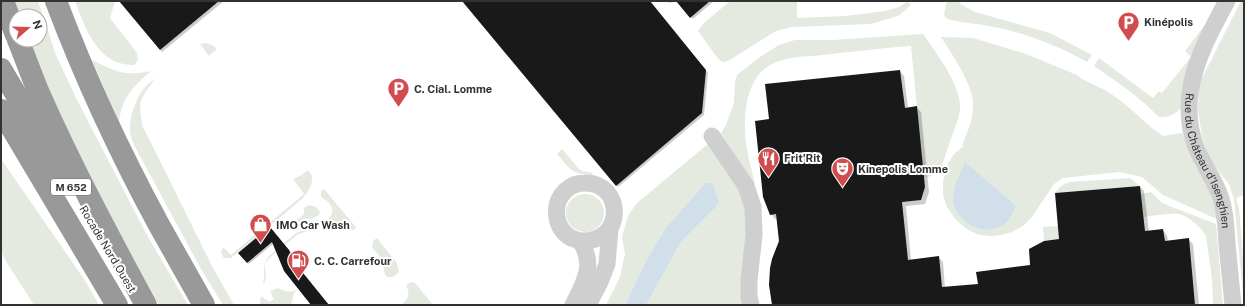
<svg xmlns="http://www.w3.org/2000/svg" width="1245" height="306" font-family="'Public Sans',sans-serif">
<rect width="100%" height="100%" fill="#fff"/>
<g fill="#e4eadf">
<path d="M14 1H38L56 55 77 100 148 237 188 305H159L87 174 39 74 28 40H40V16H19Z"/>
<path d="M75 1H115L110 18 137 53 138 60 134 65C98 66 85 28 75 1Z"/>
<path d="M730 1H797V18L846 16 885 11 899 7 908 1 911 5 900 15 888 19 871 24 791 27 776 31 728 61 724 62 719 60 698 31 704 23Z"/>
<path d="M947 1H960L959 3 975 12 1050 33 1092 55 1087 62C1059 46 1026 33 994 27 980 24 965 23 951 20L946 18 944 14Z"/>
<path d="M1241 1H1244V194L1236 199 1239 207 1244 270V305L1234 199 1229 184 1219 172 1208 154 1202 136 1198 111 1199 84Z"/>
<path d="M1205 25 1182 107C1175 114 1169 118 1159 117 1139 97 1118 82 1094 66L1099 58 1153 98 1159 91 1162 93 1191 57 1185 51Z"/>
<path d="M923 34C936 53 962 86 960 109 958 123 951 137 947 150 941 167 943 174 924 178L911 46C881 48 852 52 822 55 806 57 787 56 772 64 745 77 743 117 746 143 748 157 752 171 755 185L753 186 721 133 726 125 734 103 735 82 737 75 757 59 779 45 795 40H833Z"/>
<path d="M941 37 973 38 1026 54 1077 75 1082 79 1107 91 1125 104 1152 128 1163 136 1182 133 1196 168 1204 175 1219 220 1163 195 1142 177 1119 172 1063 178 1054 184 1032 217 1023 226 1012 232 1002 235 992 236 979 235 968 230 956 220 947 207 943 195V182L946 167 954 154 965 145 962 146C967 133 974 118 973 104 973 84 951 53 941 37Z"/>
<path d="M206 43 212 45 217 49 209 56 200 44Z"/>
<path d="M92 60C115 71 125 77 151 71 133 87 122 97 119 122Z"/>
<path d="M156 78C140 99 137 101 143 127L212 266 234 305H223L201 269 134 145C133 142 131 137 130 133 129 118 135 98 146 86 149 83 153 81 156 78Z"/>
<path d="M709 143 742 195 752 244 748 305H646L681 242 716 207 719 202 646 261 625 305H606L620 277 625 254 622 237 628 216 636 204Z"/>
<path d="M562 149 579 169 583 171 593 173 592 175C571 174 570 169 557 154Z"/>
<path d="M1 159 86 282 99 305H34L7 263 1 251Z"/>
<path d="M307 171H309C310 173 312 175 312 177 313 184 307 194 302 199L231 258H225L223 257 221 252 223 247 231 255 304 194 293 179 300 176Z"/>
<path d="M1130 178 1140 186 1055 193 1061 186 1069 182Z"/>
<path d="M324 189 354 225 356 227 354 230C349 230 347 227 342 226 335 224 328 226 321 226V225C329 220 337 212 329 203 327 200 323 199 321 197V191Z"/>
<path d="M1151 192 1162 203 1216 224 1223 305H1213L1212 279 1206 236C1201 227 1190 217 1179 214 1173 213 1151 216 1144 217L1141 194Z"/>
<circle cx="585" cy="213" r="19"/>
<path d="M309 205C314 206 318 207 320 213 316 220 307 218 299 221 296 222 293 225 290 226L304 214V208Z"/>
<path d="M1058 226 1059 239 1044 241 1043 227Z"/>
<path d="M309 228 310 230 297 235 268 259 265 265V270L266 278 264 284 263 282 264 280V267L267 258 296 233Z"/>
<path d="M377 238 397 263 399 272 393 277H387L385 275 382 259 372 247 373 241Z"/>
<path d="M410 282 415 283 433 305H401C408 299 411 294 406 286Z"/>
<path d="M278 288C286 292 290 293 298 289L294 293 291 305H260V300L262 296 265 300 266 299 269 302 274 299 271 295 272 294 270 291Z"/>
</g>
<g fill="#d1dfea">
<path d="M965 162 1016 206C1013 212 1010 220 1004 224 985 239 955 222 953 200 952 188 961 172 965 162Z"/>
<path d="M706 183H712L719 202 716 207 681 242 646 305H625L646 261 666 228Z"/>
</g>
<g fill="#0003">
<path d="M120 1H224L162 52Z"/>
<path d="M463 1H649L708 73 704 115 618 187Z"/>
<path d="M667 1H714L693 19 677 1 669 3Z"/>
<path d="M900 71 904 76 908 108 916 107 921 112 929 192 925 204 906 206 911 260 938 257 943 262 945 288 979 285 1032 266 1060 240 1140 187 1144 191 1149 232 1163 230 1167 235 1168 241 1188 239 1193 244 1199 305H773L780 241 778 218 775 219 771 214 770 120Z"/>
<path d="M266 223 291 252 297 266 328 305H313L274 243 249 264 240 253 268 229Z"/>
</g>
<g fill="#191919">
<path d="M119 1H219L160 50Z"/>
<path d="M462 1H650L706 70 702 113 616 186Z"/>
<path d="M676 1H710L690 18Z"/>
<path d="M900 70 905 108 917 106 925 187 921 200 902 202 908 260 939 256 942 287 978 284 976 272 1030 265 1029 249 1044 241 1059 239 1055 193 1140 186 1145 231 1163 229 1165 241 1189 238 1195 305H772L769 285 770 268 772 259 779 241 776 214 770 215 763 197 755 121 769 119 765 84Z"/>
<path d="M266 222 289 250 295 263 329 305H311L284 271 272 242 247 263 238 253 267 229 264 223Z"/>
</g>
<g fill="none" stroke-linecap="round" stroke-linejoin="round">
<g stroke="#cfcfcf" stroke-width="17">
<path id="s1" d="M1227 1C1202 47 1176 95 1196 147 1203 165 1216 181 1221 199 1226 214 1226 229 1227 244 1229 265 1231 285 1233 305"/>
<path d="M712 136 746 186 753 207 754 235 749 280V297L751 305"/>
<path d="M573 305C584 282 596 265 580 241 577 240 574 239 571 238 554 228 552 204 565 191 570 186 578 183 585 183 623 182 627 243 580 241"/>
<path d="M588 305 600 282 607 264 610 229"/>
</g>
<g stroke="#999" stroke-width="22">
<path d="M3 1 16 35"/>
<path d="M56 1C85 78 120 153 159 225 174 252 189 278 204 305"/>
<path d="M18 40C25 57 31 74 38 91 70 164 108 235 146 305"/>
<path d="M1 69 62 172"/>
<path d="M1 110 117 305"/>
</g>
</g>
<defs>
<symbol id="parking-pin" viewBox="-11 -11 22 30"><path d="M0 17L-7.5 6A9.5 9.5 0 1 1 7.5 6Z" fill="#d24b4d" stroke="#fff"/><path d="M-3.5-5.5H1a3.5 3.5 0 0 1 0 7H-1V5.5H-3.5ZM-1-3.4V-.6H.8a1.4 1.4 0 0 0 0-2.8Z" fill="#fff"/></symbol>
<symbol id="restaurant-pin" viewBox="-11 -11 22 30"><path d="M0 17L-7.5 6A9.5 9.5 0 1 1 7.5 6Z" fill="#d24b4d" stroke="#fff"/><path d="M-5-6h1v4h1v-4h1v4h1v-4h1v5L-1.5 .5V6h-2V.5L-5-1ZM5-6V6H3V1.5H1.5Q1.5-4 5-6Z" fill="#fff"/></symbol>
<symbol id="theatre-pin" viewBox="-11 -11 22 30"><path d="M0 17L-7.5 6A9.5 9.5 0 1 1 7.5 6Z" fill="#d24b4d" stroke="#fff"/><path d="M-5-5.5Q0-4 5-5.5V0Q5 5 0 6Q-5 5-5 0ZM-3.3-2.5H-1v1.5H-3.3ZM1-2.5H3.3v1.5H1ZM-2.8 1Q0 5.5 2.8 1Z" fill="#fff"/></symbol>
<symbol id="shop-pin" viewBox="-11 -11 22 30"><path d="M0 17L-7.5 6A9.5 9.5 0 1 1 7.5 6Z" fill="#d24b4d" stroke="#fff"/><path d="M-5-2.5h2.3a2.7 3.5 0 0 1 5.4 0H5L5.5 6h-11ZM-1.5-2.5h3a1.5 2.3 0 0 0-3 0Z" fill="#fff"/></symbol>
<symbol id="fuel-pin" viewBox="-11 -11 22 30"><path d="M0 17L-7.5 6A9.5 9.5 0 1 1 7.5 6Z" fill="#d24b4d" stroke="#fff"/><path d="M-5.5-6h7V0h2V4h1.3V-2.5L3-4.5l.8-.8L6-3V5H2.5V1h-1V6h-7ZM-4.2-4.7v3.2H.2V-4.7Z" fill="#fff"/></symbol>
</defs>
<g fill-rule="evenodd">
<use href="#parking-pin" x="1116" y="10" width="25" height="34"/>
<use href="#parking-pin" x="386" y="76" width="25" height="34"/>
<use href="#restaurant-pin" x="756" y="146" width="25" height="34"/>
<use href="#theatre-pin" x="830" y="156" width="25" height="34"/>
<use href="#shop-pin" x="248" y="212" width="25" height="34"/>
<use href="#fuel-pin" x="286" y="248" width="25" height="34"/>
</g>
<g text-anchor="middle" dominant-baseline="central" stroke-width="4" stroke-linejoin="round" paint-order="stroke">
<rect fill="#fff" stroke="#707070" stroke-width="1" x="51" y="179" width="40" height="16" rx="3"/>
<g font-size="10" font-weight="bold" fill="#323232">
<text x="71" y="187">M 652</text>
</g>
<g font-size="11" font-weight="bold" fill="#323232" stroke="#fff" text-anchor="start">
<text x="1144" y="22">Kinépolis</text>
<text x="414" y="89">C. Cial. Lomme</text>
<text x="784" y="158">Frit'Rit</text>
<text x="858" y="169">Kinepolis Lomme</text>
<text x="276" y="225">IMO Car Wash</text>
<text x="314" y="261">C. C. Carrefour</text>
</g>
<g font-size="11" fill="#323232" stroke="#fff">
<text stroke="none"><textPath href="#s1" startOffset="171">Rue du Château d'Isenghien</textPath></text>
<text transform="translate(108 249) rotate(59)">Rocade Nord Ouest</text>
</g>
</g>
<rect width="1245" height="306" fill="none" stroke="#323232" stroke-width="4"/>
<g transform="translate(28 28) rotate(70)"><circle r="19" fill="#ffffff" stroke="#adadad"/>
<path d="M0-3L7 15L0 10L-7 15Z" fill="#d24b4d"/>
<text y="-6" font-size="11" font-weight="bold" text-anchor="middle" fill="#323232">N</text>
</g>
</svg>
